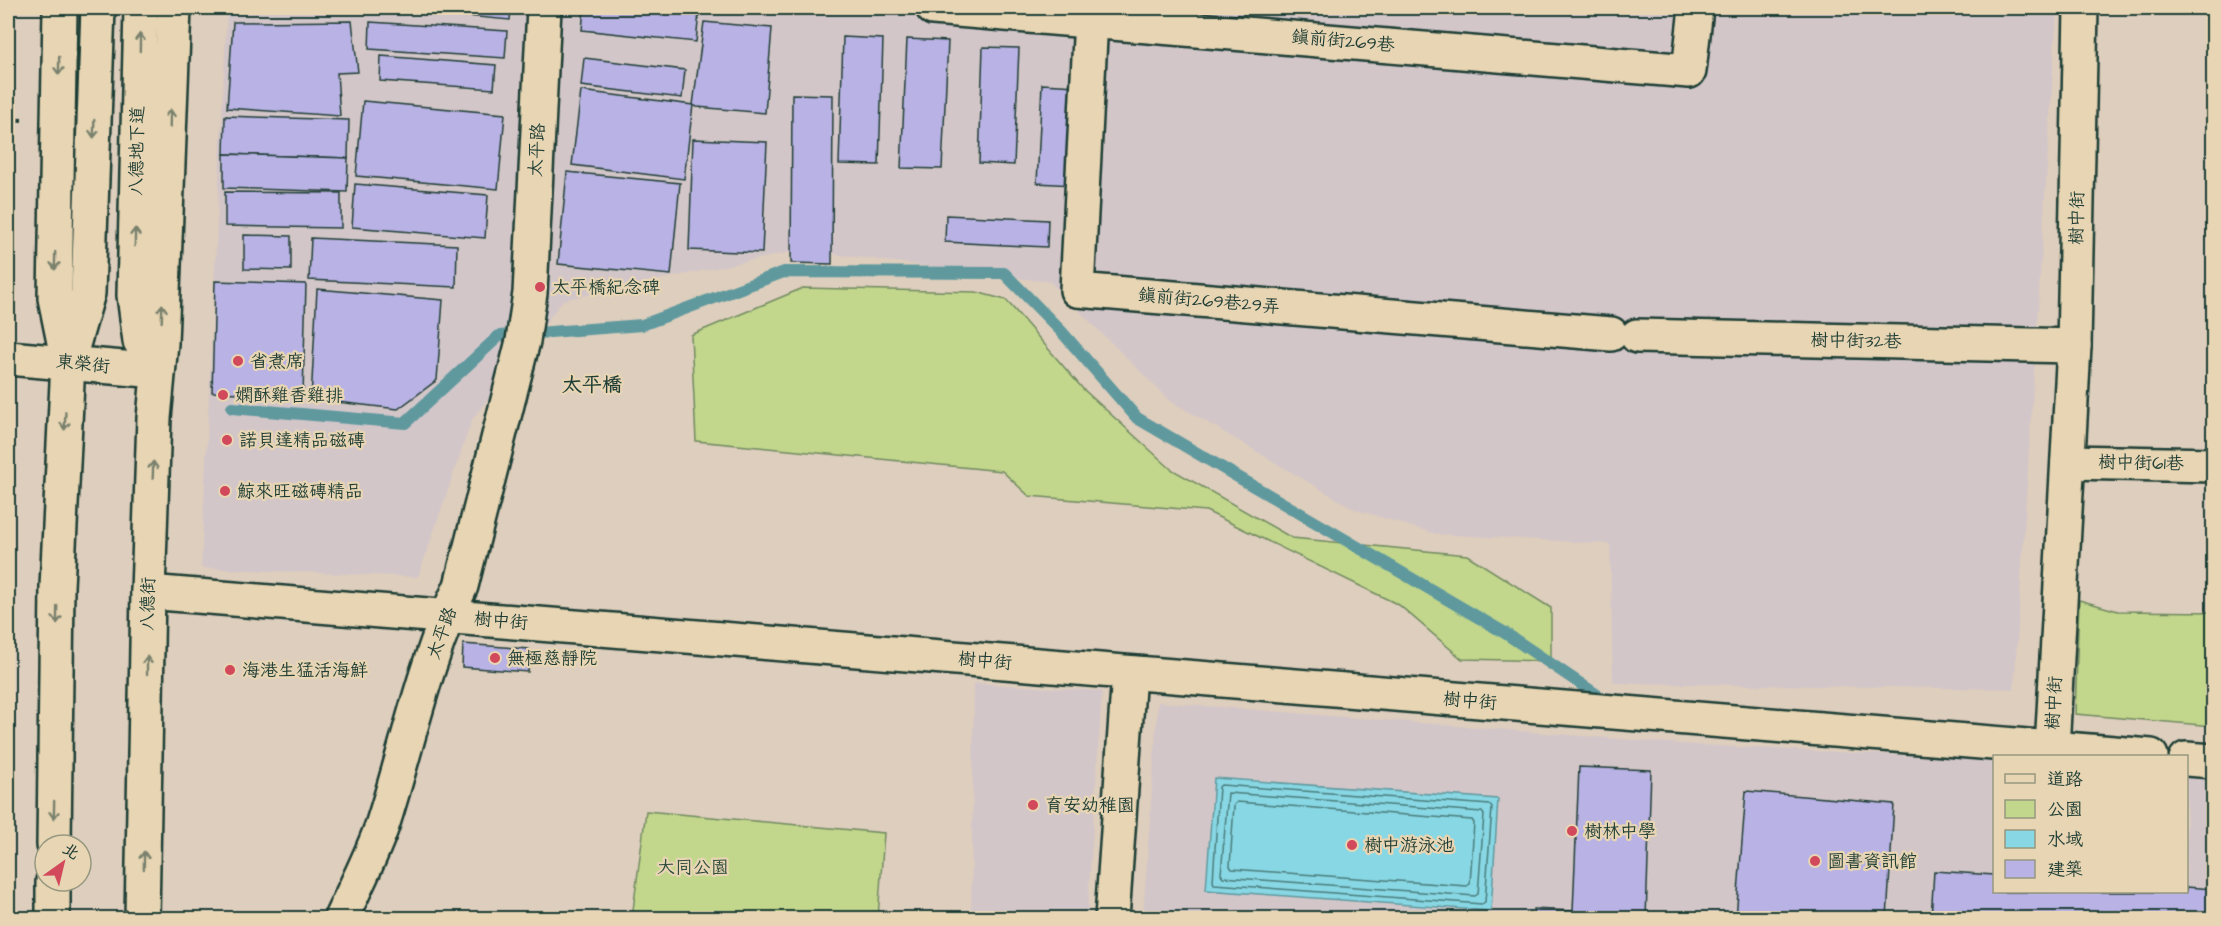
<svg xmlns="http://www.w3.org/2000/svg" width="2221" height="926" font-family="'Architects Daughter','LXGW WenKai TC',sans-serif">
<rect width="100%" height="100%" fill="#decebd"/>
<filter id="ink" filterUnits="userSpaceOnUse"><feTurbulence type="fractalNoise" baseFrequency=".0167" numOctaves="2"/><feDisplacementMap in="SourceGraphic" scale="12" xChannelSelector="R" yChannelSelector="G"/><feConvolveMatrix kernelMatrix="1 2 1 2 8 2 1 2 1" color-interpolation-filters="sRGB"/></filter>
<g filter="url(#ink)">
<g fill="#d3c6c9">
<path d="M227 8H2057L2014 689 1613 683 1610 544 1436 534 1354 509 1169 400 1050 282 801 250 563 300 472 420 418 577 201 568Z"/>
<path d="M974 683 1102 691 1087 918H971Z"/>
<path d="M1158 702 1695 745 1994 760V892H2186L2187 770 2213 771V918H1143Z"/>
</g>
<g fill="#c2d68c" stroke="#708a60" stroke-width="1.5">
<path d="M803 288 976 292 1006 300 1083 389 1171 469 1292 538 1467 555 1551 608V661L1462 659 1399 605 1206 511 1029 496 1002 471 696 441 691 335Z"/>
<path d="M2079 600 2118 611 2213 612V726L2075 714Z"/>
<path d="M646 811 884 833 878 918H632Z"/>
</g>
<path fill="#88d7e4" stroke="#5e999e" stroke-width="1.5" d="M1214 778 1498 799 1491 911 1206 890Z"/>
<g fill="none" stroke-linecap="round" stroke-linejoin="round">
<g stroke="#497b7a" stroke-width="1.5">
<path d="M1221 785 1490 805 1492 808 1485 902 1482 904 1214 884 1213 881 1219 787Z"/>
<path d="M1228 793 1482 812 1484 815 1478 894 1475 896 1223 877 1221 874Z"/>
<path d="M1237 802 1472 820 1474 823 1470 884 1467 886 1232 869 1230 866 1234 805Z"/>
</g>
<path stroke="#5e999e" stroke-width="12" d="M232 408 405 423 499 336 642 325 784 272 1004 273 1061 331 1137 418 1505 633 1609 703"/>
</g>
<g fill="#b9b2e4" stroke="#1f3d34" stroke-width="1.5">
<path d="M378 8H511L510 20Z"/>
<path d="M584 8H652L699 13 696 42 582 30Z"/>
<path d="M352 21 358 72 337 73 340 116 227 108 233 22Z"/>
<path d="M370 22 507 31 505 58 369 49Z"/>
<path d="M704 22 772 28 765 113 697 107 693 105Z"/>
<path d="M843 37 883 39 879 165 839 164Z"/>
<path d="M907 39 948 41 942 169 901 168Z"/>
<path d="M983 47 1019 48 1014 165 979 163Z"/>
<path d="M381 56 496 65 494 89 380 81Z"/>
<path d="M584 58 685 70 682 98 581 86Z"/>
<path d="M1042 84 1077 86 1073 185 1037 183Z"/>
<path d="M581 91 693 105 684 179 572 165Z"/>
<path d="M792 94 833 95 832 264 791 263Z"/>
<path d="M363 101 505 114 498 189 356 176Z"/>
<path d="M225 116 349 120 348 158 224 154Z"/>
<path d="M693 139 767 142 762 253 689 250Z"/>
<path d="M224 154 348 158 347 192 224 188Z"/>
<path d="M567 172 680 183 671 275 558 264Z"/>
<path d="M355 184 488 195 485 238 352 227Z"/>
<path d="M225 192 341 193V228L225 226Z"/>
<path d="M946 215 1048 220 1047 247 945 242Z"/>
<path d="M244 235 291 236V270L244 269Z"/>
<path d="M311 238 457 245 456 287 309 280Z"/>
<path d="M215 281 306 284 303 395 212 392Z"/>
<path d="M317 289 443 300 437 380 398 409 311 399Z"/>
<path d="M463 644 529 649 528 672 462 667Z"/>
<path d="M1579 767 1651 770 1646 918H1533V909L1573 911Z"/>
<path d="M1746 791 1894 804 1887 918H1736Z"/>
<path d="M1934 871 1994 875V892H2186V887L2214 889V918H1931Z"/>
</g>
<g fill="none" stroke-linecap="round" stroke-linejoin="round">
<defs>
<g id="minor">
<path d="M60 8 55 298 67 357"/>
<path d="M141 8 134 295 140 341 156 367"/>
<path d="M933 8 1689 71 1696 8"/>
<path d="M1091 19 1077 290 1611 334"/>
<path d="M1637 336 2074 346"/>
<path d="M8 358 158 371"/>
<path d="M2068 462 2214 465"/>
<path d="M148 592 2151 756"/>
<path d="M2052 749 2074 346 2081 8"/>
<path d="M2186 759 2214 761"/>
<path d="M54 845 57 587 68 362 88 293 98 8"/>
<path d="M53 918V881"/>
<path d="M142 918 148 592 154 418 161 343 174 8"/>
<path d="M341 918C355 888 371 857 382 826 408 746 424 662 461 586L523 341 530 293 544 8"/>
<path d="M1112 918 1129 673"/>
</g>
</defs>
<use href="#minor" stroke="#1f3d34" stroke-width="38"/>
<path stroke="#1f3d34" stroke-width="4" stroke-dasharray="6 4.5" stroke-linecap="butt" d="M8 119 22 120"/>
<use href="#minor" stroke="#e7d5b3" stroke-width="33"/>
</g>
<defs><path id="oneway-shaft" d="M-6 0H5M1.5-3L5.5 0L1.5 3" fill="none" stroke-width="1.6" stroke-linecap="round" stroke-linejoin="round" transform="scale(1.5)"/></defs>
<g stroke="#79816d">
<use href="#oneway-shaft" transform="translate(140 42) rotate(-89)"/>
<use href="#oneway-shaft" transform="translate(59 66) rotate(91)"/>
<use href="#oneway-shaft" transform="translate(170 118) rotate(-88)"/>
<use href="#oneway-shaft" transform="translate(94 129) rotate(92)"/>
<use href="#oneway-shaft" transform="translate(135 237) rotate(-89)"/>
<use href="#oneway-shaft" transform="translate(55 261) rotate(91)"/>
<use href="#oneway-shaft" transform="translate(162 313) rotate(-88)"/>
<use href="#oneway-shaft" transform="translate(65 421) rotate(93)"/>
<use href="#oneway-shaft" transform="translate(153 470) rotate(-88)"/>
<use href="#oneway-shaft" transform="translate(57 615) rotate(91)"/>
<use href="#oneway-shaft" transform="translate(147 665) rotate(-90)"/>
<use href="#oneway-shaft" transform="translate(54 810) rotate(91)"/>
<use href="#oneway-shaft" transform="translate(144 860) rotate(-89)"/>
</g>
</g>
<g fill="#d1495b" stroke="#e7d5b3" stroke-width="2">
<circle cx="540" cy="287" r="6"/>
<circle cx="238" cy="361" r="6"/>
<circle cx="223" cy="395" r="6"/>
<circle cx="227" cy="440" r="6"/>
<circle cx="225" cy="491" r="6"/>
<circle cx="495" cy="658" r="6"/>
<circle cx="230" cy="670" r="6"/>
<circle cx="1033" cy="805" r="6"/>
<circle cx="1572" cy="831" r="6"/>
<circle cx="1352" cy="845" r="6"/>
<circle cx="1815" cy="861" r="6"/>
</g>
<g text-anchor="middle" dominant-baseline="central" stroke-width="4.5" stroke-linejoin="round" paint-order="stroke">
<g font-size="18" fill="#1f3d34" stroke="#e7d5b3">
<text transform="translate(1343 41) rotate(5)">鎮前街269巷</text>
<text transform="translate(537 150) rotate(-87)">太平路</text>
<text transform="translate(137 151) rotate(-89)">八德地下道</text>
<text transform="translate(2077 218) rotate(-89)">樹中街</text>
<text transform="translate(1209 301) rotate(5)">鎮前街269巷29弄</text>
<text transform="translate(1856 341) rotate(1)">樹中街32巷</text>
<text transform="translate(83 364) rotate(6)">東榮街</text>
<text transform="translate(2141 463) rotate(1)">樹中街61巷</text>
<text transform="translate(148 604) rotate(-89)">八德街</text>
<text transform="translate(501 621) rotate(5)">樹中街</text>
<text transform="translate(442 633) rotate(-70)">太平路</text>
<text transform="translate(985 661) rotate(5)">樹中街</text>
<text transform="translate(1470 701) rotate(5)">樹中街</text>
<text transform="translate(2054 703) rotate(-87)">樹中街</text>
</g>
<g font-size="18" fill="#1f3d34" stroke="#e7d5b3" text-anchor="start">
<text x="552" y="287">太平橋紀念碑</text>
<text x="250" y="361">省煮席</text>
<text x="235" y="395">嫻酥雞香雞排</text>
<text x="239" y="440">諾貝達精品磁磚</text>
<text x="237" y="491">鯨來旺磁磚精品</text>
<text x="507" y="658">無極慈靜院</text>
<text x="242" y="670">海港生猛活海鮮</text>
<text x="1045" y="805">育安幼稚園</text>
<text x="1584" y="831">樹林中學</text>
<text x="1364" y="845">樹中游泳池</text>
<text x="1827" y="861">圖書資訊館</text>
</g>
<g font-size="18" fill="#2f4c3d" stroke="#e7d5b3">
<text x="693" y="867">大同公園</text>
</g>
<g font-size="20" font-weight="bold" fill="#1f3d34" stroke="#e7d5b3">
<text x="592" y="385">太平橋</text>
</g>
</g>
<rect width="2221" height="926" fill="none" stroke="#e7d5b3" stroke-width="30"/>
<rect x="15" y="15" width="2191" height="896" fill="none" stroke="#1f3d34" stroke-width="2" filter="url(#ink)"/>
<rect x="1993" y="755" width="195" height="138" fill="#e7d5b3" stroke="#979880" stroke-width="1.5"/>
<rect x="2005" y="774" width="30" height="9" fill="#e7d5b3" stroke="#979880" stroke-width="1.5"/>
<text x="2047" y="785" font-size="18" fill="#1f3d34">道路</text>
<rect x="2005" y="800" width="30" height="18" fill="#c2d68c" stroke="#979880" stroke-width="1.5"/>
<text x="2047" y="815" font-size="18" fill="#1f3d34">公園</text>
<rect x="2005" y="830" width="30" height="18" fill="#88d7e4" stroke="#979880" stroke-width="1.5"/>
<text x="2047" y="845" font-size="18" fill="#1f3d34">水域</text>
<rect x="2005" y="860" width="30" height="18" fill="#b9b2e4" stroke="#979880" stroke-width="1.5"/>
<text x="2047" y="875" font-size="18" fill="#1f3d34">建築</text>
<g transform="translate(63 863) rotate(34)"><circle r="28" fill="#e7d5b3" stroke="#979880" stroke-width="1.5"/>
<path d="M0-4.5L10 22L0 15L-10 22Z" fill="#d1495b"/>
<text y="-9" font-size="16" font-weight="bold" text-anchor="middle" fill="#1f3d34">北</text>
</g>
</svg>
